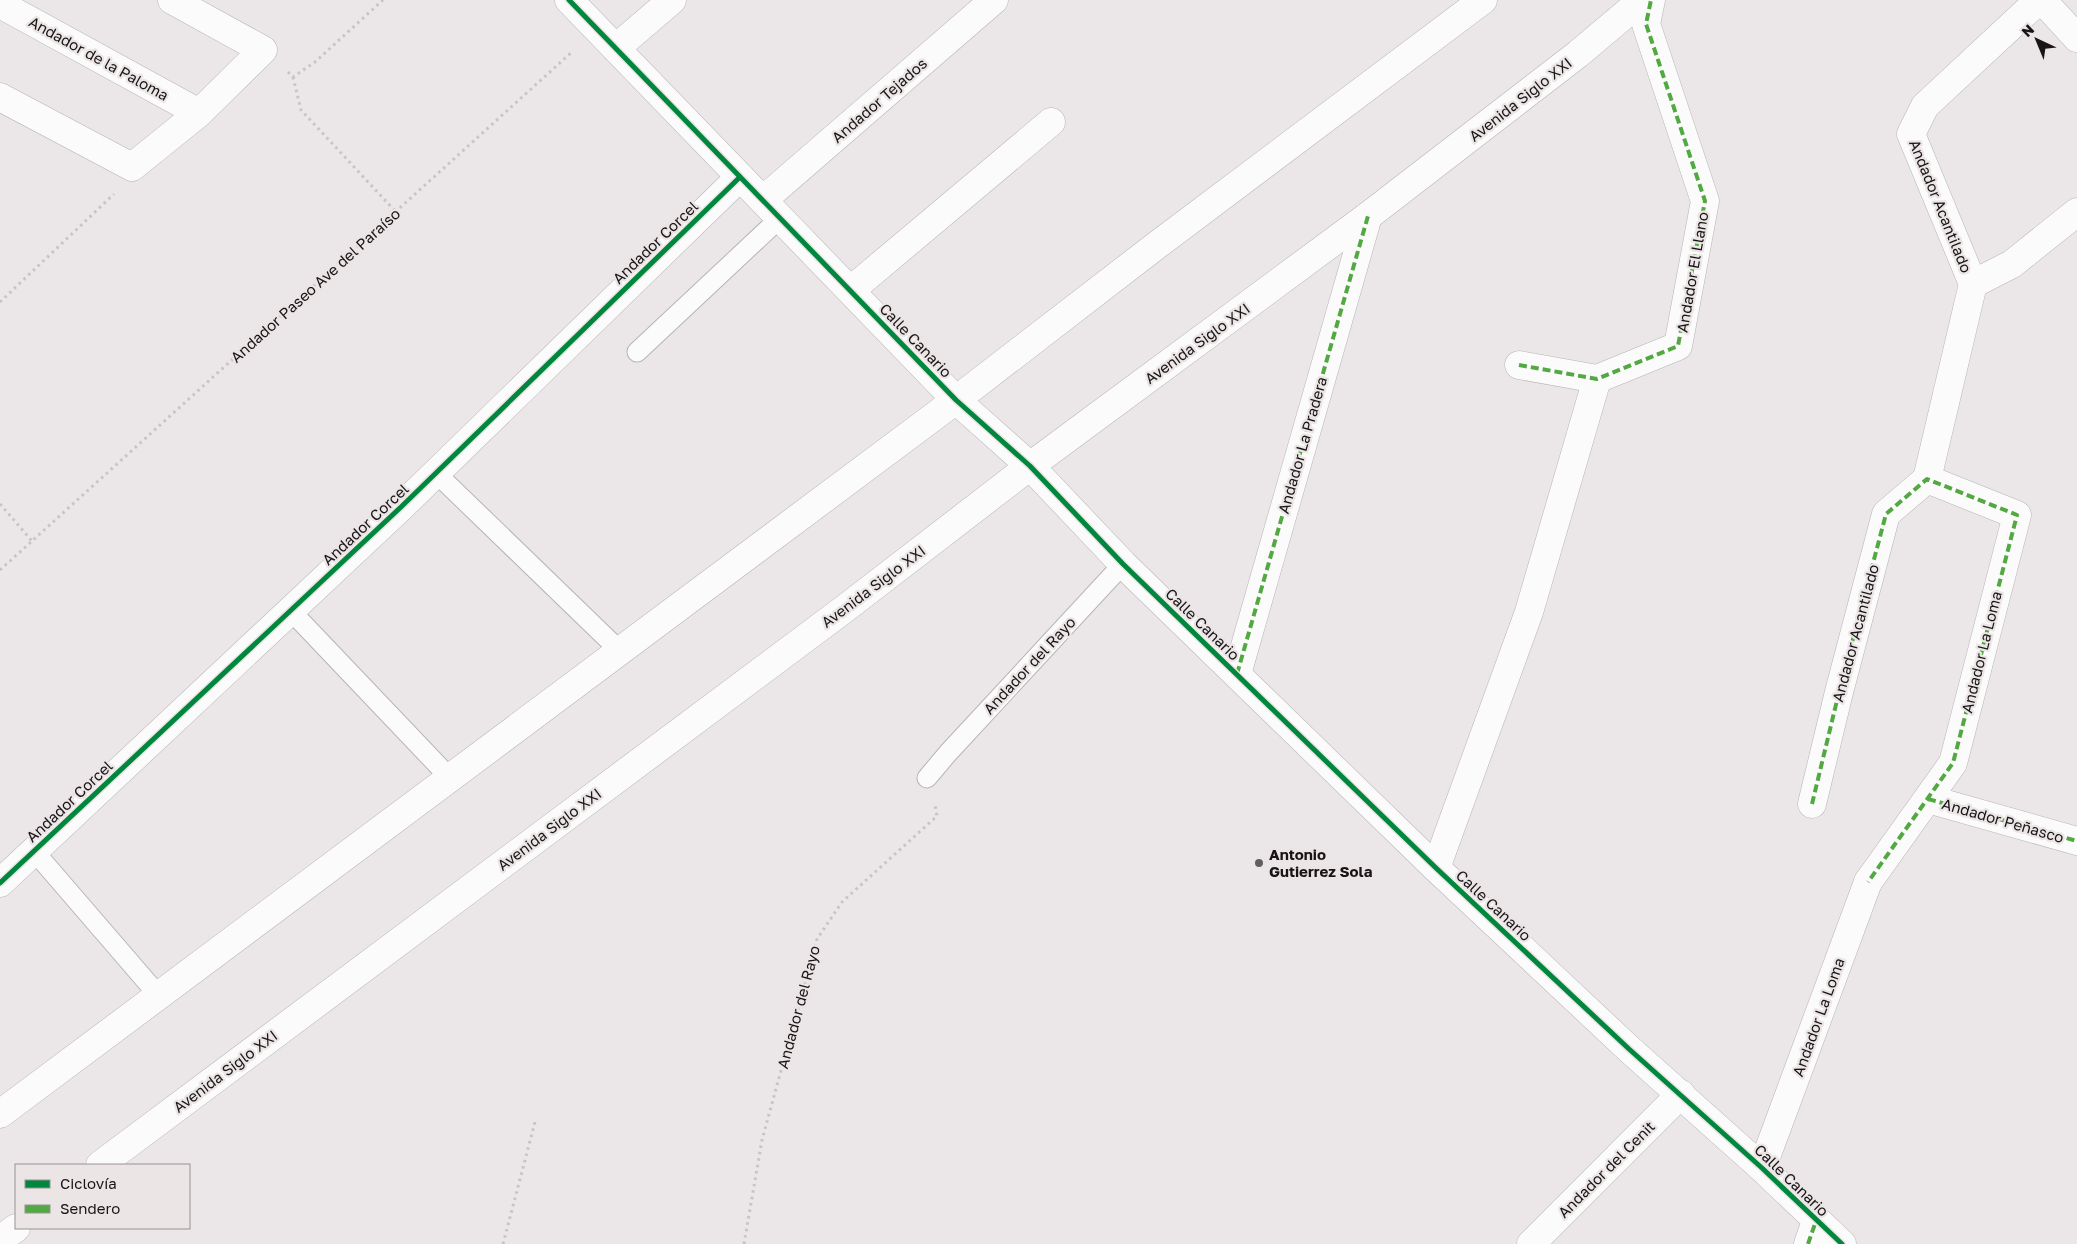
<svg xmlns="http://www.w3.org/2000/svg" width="2077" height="1244" font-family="'Golos Text',sans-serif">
<rect width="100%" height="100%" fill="#ebe6e7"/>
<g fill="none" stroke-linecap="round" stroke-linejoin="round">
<defs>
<g id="service">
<path d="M637 352 780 218"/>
<path d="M436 473 620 651"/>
<path d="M291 611 450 778"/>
<path d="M927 778 948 753 1123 564"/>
<path d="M34 851 159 996"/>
</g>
<g id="pedestrian">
<path d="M1519 365 1597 379 1678 346 1705 201 1646 24 1651 0"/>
<path d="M1237 674 1368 216"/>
<path d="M1928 799 2077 841"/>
<path d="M1812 804 1839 692 1886 514 1927 479 2017 515 1953 763 1868 882"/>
<path d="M1808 1244 1816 1221"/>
</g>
<g id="minor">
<path d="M569 0 956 400 1030 466 1123 564 1436 868 1629 1049 1762 1168 1842 1244"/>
<path d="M2042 0 2077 38"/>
<path d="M0 4 199 113"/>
<path d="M616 48 672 0"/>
<path d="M0 97 132 167 199 113 263 50 172 0"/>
<path d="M763 200 994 0"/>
<path d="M1973 284 1911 134 1925 106 2039 0"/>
<path d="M851 290 1051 122"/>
<path d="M1927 479 1973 284 2012 264 2077 212"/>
<path d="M1436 868 1529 612 1597 379"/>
<path d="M0 883 401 507 740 177"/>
<path d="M1762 1168 1868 882"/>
<path d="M1531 1244 1681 1094"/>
</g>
<g id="trunk">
<path d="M0 1114 956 400 1157 245 1483 0"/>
<path d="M100 1165 843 610 1030 466 1368 216 1578 54 1642 0"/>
<path d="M0 1240 16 1228"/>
</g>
</defs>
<use href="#service" stroke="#b8b4b5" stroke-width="21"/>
<use href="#pedestrian" stroke="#b8b4b5" stroke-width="29"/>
<use href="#minor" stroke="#b8b4b5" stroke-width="29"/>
<use href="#trunk" stroke="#b8b4b5" stroke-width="29"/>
<g stroke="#c6c5c6" stroke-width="3" stroke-dasharray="2.5 4" stroke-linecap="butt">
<path d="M288 72 293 77 315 62 383 0"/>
<path d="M293 77 301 110 396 212"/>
<path d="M0 302 114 194"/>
<path d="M0 504 32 541"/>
<path d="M0 570 573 51"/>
<path d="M503 1244 535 1122"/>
<path d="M744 1244 762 1140 817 939 842 902 937 816 935 805"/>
</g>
<use href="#service" stroke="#fcfbfb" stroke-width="19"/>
<use href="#pedestrian" stroke="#fcfbfb" stroke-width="28"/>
<use href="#minor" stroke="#fcfbfb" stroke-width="28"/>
<use href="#trunk" stroke="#fcfbfb" stroke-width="28"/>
<g stroke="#52a942" stroke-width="4" stroke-dasharray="8 4" stroke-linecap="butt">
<path d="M1519 365 1597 379 1678 346 1705 201 1646 24 1651 0"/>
<path d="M1237 674 1368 216"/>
<path d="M1928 799 2077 841"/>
<path d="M1812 804 1839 692 1886 514 1927 479 2017 515 1953 763 1868 882"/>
<path d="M1808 1244 1816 1221"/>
</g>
<defs>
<g id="cycleway">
<path d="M569 0 956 400 1030 466 1123 564 1436 868 1629 1049 1762 1168 1842 1244"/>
<path d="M0 883 401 507 740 177"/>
</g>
</defs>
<use href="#cycleway" stroke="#ece5e6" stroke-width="8"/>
<use href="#cycleway" stroke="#00873e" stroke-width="5"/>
</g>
<circle fill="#625e5f" stroke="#ece5e6" stroke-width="2" cx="1259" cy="863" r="5"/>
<g text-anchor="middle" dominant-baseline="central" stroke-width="4.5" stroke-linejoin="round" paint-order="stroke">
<g font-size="15" fill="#181516" stroke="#ece5e6">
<text transform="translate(99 58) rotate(29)">Andador de la Paloma</text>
<text transform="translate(1520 99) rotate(-38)">Avenida Siglo XXI</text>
<text transform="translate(879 100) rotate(-41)">Andador Tejados</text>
<text transform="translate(1941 206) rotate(68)">Andador Acantilado</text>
<text transform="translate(655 242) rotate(-44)">Andador Corcel</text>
<text transform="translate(1692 272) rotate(-80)">Andador El Llano</text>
<text transform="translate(315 285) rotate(-42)">Andador Paseo Ave del Paraíso</text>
<text transform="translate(916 340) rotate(46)">Calle Canario</text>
<text transform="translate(1197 343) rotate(-36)">Avenida Siglo XXI</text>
<text transform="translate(1302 445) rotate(-74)">Andador La Pradera</text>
<text transform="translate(365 524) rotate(-43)">Andador Corcel</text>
<text transform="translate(873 586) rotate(-37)">Avenida Siglo XXI</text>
<text transform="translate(1203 624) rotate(44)">Calle Canario</text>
<text transform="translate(1855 633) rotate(-75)">Andador Acantilado</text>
<text transform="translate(1981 652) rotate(-76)">Andador La Loma</text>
<text transform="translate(1029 665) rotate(-47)">Andador del Rayo</text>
<text transform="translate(69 801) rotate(-43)">Andador Corcel</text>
<text transform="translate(2003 820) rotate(16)">Andador Peñasco</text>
<text transform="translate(549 829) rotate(-37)">Avenida Siglo XXI</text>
<text transform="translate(1494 905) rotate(43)">Calle Canario</text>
<text transform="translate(798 1007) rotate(-75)">Andador del Rayo</text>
<text transform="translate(1818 1017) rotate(-70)">Andador La Loma</text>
<text transform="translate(225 1071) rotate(-37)">Avenida Siglo XXI</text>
<text transform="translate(1606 1169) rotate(-45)">Andador del Cenit</text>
<text transform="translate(1792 1180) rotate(44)">Calle Canario</text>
</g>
<g font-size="15" font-weight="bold" fill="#181516" stroke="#ece5e6" text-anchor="start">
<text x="1269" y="854">Antonio<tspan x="1269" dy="17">Gutierrez Sola</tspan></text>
</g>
</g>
<rect x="15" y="1164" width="175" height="65" fill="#ece5e6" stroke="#979293"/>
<rect x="25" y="1180" width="25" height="8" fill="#00873e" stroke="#979293"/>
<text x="60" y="1189" font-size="15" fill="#181516">Ciclovía</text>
<rect x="25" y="1205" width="25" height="8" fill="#52a942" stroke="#979293"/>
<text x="60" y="1214" font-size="15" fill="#181516">Sendero</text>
<g transform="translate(2037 40) rotate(316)" stroke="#ece5e6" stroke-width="4" paint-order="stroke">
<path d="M0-4L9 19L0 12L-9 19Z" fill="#181516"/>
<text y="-8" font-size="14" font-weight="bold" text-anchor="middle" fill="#181516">N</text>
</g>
</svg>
